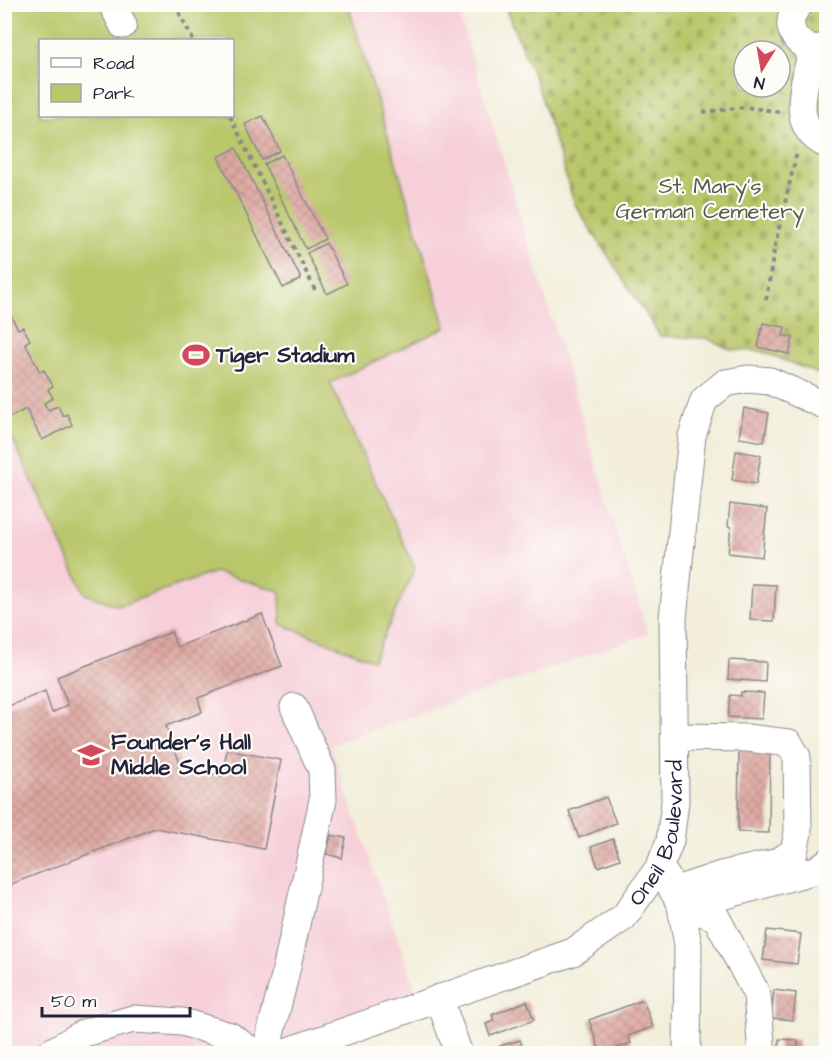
<svg xmlns="http://www.w3.org/2000/svg" width="831" height="1058" font-family="'Architects Daughter',sans-serif">
<defs>
<pattern id="cemetery-stones" width="16" height="16" patternUnits="userSpaceOnUse" patternTransform="scale(1.5)"><rect width="16" height="16" fill="#b9c669"/><path d="M2 7V4a2 2 0 0 1 4 0v3zM10 15v-3a2 2 0 0 1 4 0v3z" fill="#9faa5c"/></pattern>
<pattern id="building-cross-hatch" width="8" height="8" patternUnits="userSpaceOnUse" patternTransform="scale(1.5)"><rect width="8" height="8" fill="#dea8a1"/><path d="M0 0l8 8M0 8l8-8" fill="none" stroke="#be908c"/></pattern>
</defs>
<rect width="100%" height="100%" fill="#fdfcf7"/>
<filter id="ink" filterUnits="userSpaceOnUse"><feTurbulence type="fractalNoise" baseFrequency=".0167" numOctaves="2"/><feDisplacementMap in="SourceGraphic" scale="12" xChannelSelector="R" yChannelSelector="G"/><feConvolveMatrix kernelMatrix="1 2 1 2 8 2 1 2 1" color-interpolation-filters="sRGB"/></filter>
<filter id="wash" filterUnits="userSpaceOnUse"><feTurbulence type="fractalNoise" baseFrequency=".008" numOctaves="4" result="noise"/><feDisplacementMap in="SourceGraphic" scale="24" xChannelSelector="R" yChannelSelector="G"/><feGaussianBlur stdDeviation="1.35" result="paint"/><feColorMatrix in="noise" values="0 0 0 0 0 0 0 0 0 0 0 0 0 0 0 0 0 1.4 0 .05"/><feComposite in="paint" operator="in"/></filter>
<g filter="url(#wash)">
<rect width="100%" height="100%" fill="#f2eeda"/>
<path fill="#f6cfd8" fill-rule="evenodd" d="M5 5H456L648 634 330 745 416 990 286 1039 241 1053 5 1054ZM40 40H232V116H40Z"/>
<path fill="url(#cemetery-stones)" stroke="#6e7452" stroke-width="1.5" fill-rule="evenodd" d="M504 5H826V377L761 351 732 350 706 338 660 336 575 205 537 84ZM744 51H780V87H744Z"/>
<path fill="#b9c669" stroke="#6e7452" stroke-width="1.5" fill-rule="evenodd" d="M5 5H348L446 327 330 383 415 568 373 660 281 624 280 591 215 572 119 606 85 594 5 423ZM40 40H232V116H40Z"/>
<g id="blocks">
<g fill="url(#building-cross-hatch)">
<path d="M263 116 280 151 262 160 245 124Z"/>
<path d="M236 148 301 279 283 288 218 157Z"/>
<path d="M282 155 325 239 306 249 264 164Z"/>
<path d="M326 243 347 284 327 294 307 253Z"/>
<path d="M4 302 18 329 23 327 30 340 25 343 40 372 44 370 53 386 48 389 53 398 44 403 48 410 58 406 63 416 67 414 72 425 42 440 26 409 7 419 4 414Z"/>
<path d="M763 323 785 327 783 336 793 337 789 354 758 347Z"/>
<path d="M744 408 769 413 764 442 739 438Z"/>
<path d="M736 451 761 455 756 484 732 480Z"/>
<path d="M730 504 767 509 762 557 728 553 731 527 728 526Z"/>
<path d="M752 584 776 585 774 621 750 620Z"/>
<path d="M262 614 282 666 198 698 202 712 166 726 182 768 222 776 227 750 281 760 264 849 155 828 4 887V708L45 691 52 713 68 705 57 677 171 632 177 647Z"/>
<path d="M729 660 766 662 765 682 728 679Z"/>
<path d="M741 692 764 693 762 719 728 717 730 695 741 696Z"/>
<path d="M739 744 770 745 769 833 738 832Z"/>
<path d="M606 797 616 823 579 838 569 811Z"/>
<path d="M331 835 346 838 342 858 326 854Z"/>
<path d="M613 839 620 859 598 867 591 847Z"/>
<path d="M767 930 801 934 797 964 763 960Z"/>
<path d="M774 990 796 993 793 1020 771 1018Z"/>
<path d="M643 1000 653 1027 628 1036 631 1043 601 1054 589 1020Z"/>
<path d="M527 1001 534 1020 490 1036 486 1024 494 1021 492 1015Z"/>
<path d="M779 1039 798 1040V1054H779Z"/>
<path d="M520 1040 525 1054H503L500 1046Z"/>
</g>
</g>
</g>
<g filter="url(#ink)">
<use href="#blocks" fill-opacity="0" stroke="#8a888a" stroke-width="1.5"/>
<g fill="none" stroke-linecap="round" stroke-linejoin="round">
<defs>
<g id="minor">
<path d="M112 4 123 25"/>
<path d="M800 4C778 25 799 55 826 47"/>
<path d="M812 49C806 82 787 126 826 144"/>
<path d="M666 876 681 906 688 945 687 1054"/>
<path d="M673 891 721 875 775 863 794 852 798 832 797 757 789 743 747 738 675 737"/>
<path d="M681 906 716 917 757 995 762 1054"/>
<path d="M683 906 701 902 816 870 826 863"/>
<path d="M439 998 459 1054"/>
<path d="M48 1054 84 1033 133 1019 182 1022 230 1036 256 1054"/>
<path d="M265 1054 284 980 323 800 322 770 294 707"/>
<path id="s1" d="M280 1054 573 952 624 917 660 866 670 841 675 802 673 618 692 436 704 400 725 383 748 379 770 381 826 406"/>
</g>
</defs>
<use href="#minor" stroke="#8a888a" stroke-width="29"/>
<g stroke="#8a888a" stroke-width="4" stroke-dasharray="4.5 4.5" stroke-linecap="butt">
<path d="M175 4 193 40"/>
<path d="M703 112 745 107 781 112"/>
<path d="M230 116 316 292"/>
<path d="M766 300 775 245 797 152"/>
</g>
<use href="#minor" stroke="#fff" stroke-width="27"/>
</g>
</g>
<defs>
<symbol id="stadium-bare" viewBox="-9 -9 18 18"><path d="M0-5a6.5 5 0 1 0 0 10a6.5 5 0 1 0 0-10ZM-3.5-1.8h7v3.6h-7Z" fill="#d1495b" stroke="#fdfcf7" stroke-width="2.5" paint-order="stroke"/></symbol>
<symbol id="school-bare" viewBox="-9 -9 18 18"><path d="M0-5L7-2L0 1L-7-2ZM-4 1L0 2.5L4 1V4Q0 6-4 4Z" fill="#d1495b" stroke="#fdfcf7" stroke-width="2.5" paint-order="stroke"/></symbol>
</defs>
<g fill-rule="evenodd">
<use href="#stadium-bare" x="177" y="336" width="38" height="38"/>
<use href="#school-bare" x="72" y="736" width="38" height="38"/>
</g>
<g text-anchor="middle" dominant-baseline="central" stroke-width="4.5" stroke-linejoin="round" paint-order="stroke">
<g font-size="22" fill="#575b4b" stroke="#fdfcf7">
<text x="710" y="186">St. Mary's<tspan x="710" dy="25">German Cemetery</tspan></text>
</g>
<g font-size="22" font-weight="bold" fill="#22223b" stroke="#fdfcf7" text-anchor="start">
<text x="216" y="355">Tiger Stadium</text>
<text x="111" y="742">Founder's Hall<tspan x="111" dy="25">Middle School</tspan></text>
</g>
<g font-size="22" fill="#22223b" stroke="#fdfcf7">
<text stroke="none"><textPath href="#s1" startOffset="466">Oneil Boulevard</textPath></text>
</g>
</g>
<rect width="831" height="1058" fill="none" stroke="#fdfcf7" stroke-width="24"/>
<rect x="39" y="39" width="195" height="78" fill="#fdfcf7" stroke="#a5a5ac" stroke-width="1.5"/>
<rect x="51" y="58" width="30" height="9" fill="#ffffff" stroke="#a5a5ac" stroke-width="1.5"/>
<text x="93" y="69" font-size="18" fill="#22223b">Road</text>
<rect x="51" y="84" width="30" height="18" fill="#b9c669" stroke="#a5a5ac" stroke-width="1.5"/>
<text x="93" y="99" font-size="18" fill="#22223b">Park</text>
<g transform="translate(762 69) rotate(191)"><circle r="28" fill="#fdfcf7" stroke="#a5a5ac" stroke-width="1.5"/>
<path d="M0-4.5L10 22L0 15L-10 22Z" fill="#d1495b"/>
<text y="-9" font-size="16" font-weight="bold" text-anchor="middle" fill="#22223b">N</text>
</g>
<path d="M42 1007v9h148v-9" fill="none" stroke="#22223b" stroke-width="3"/>
<text x="51" y="1007" font-size="18" fill="#22223b" stroke="#fdfcf7" stroke-width="4.5" paint-order="stroke">50 m</text>
</svg>
